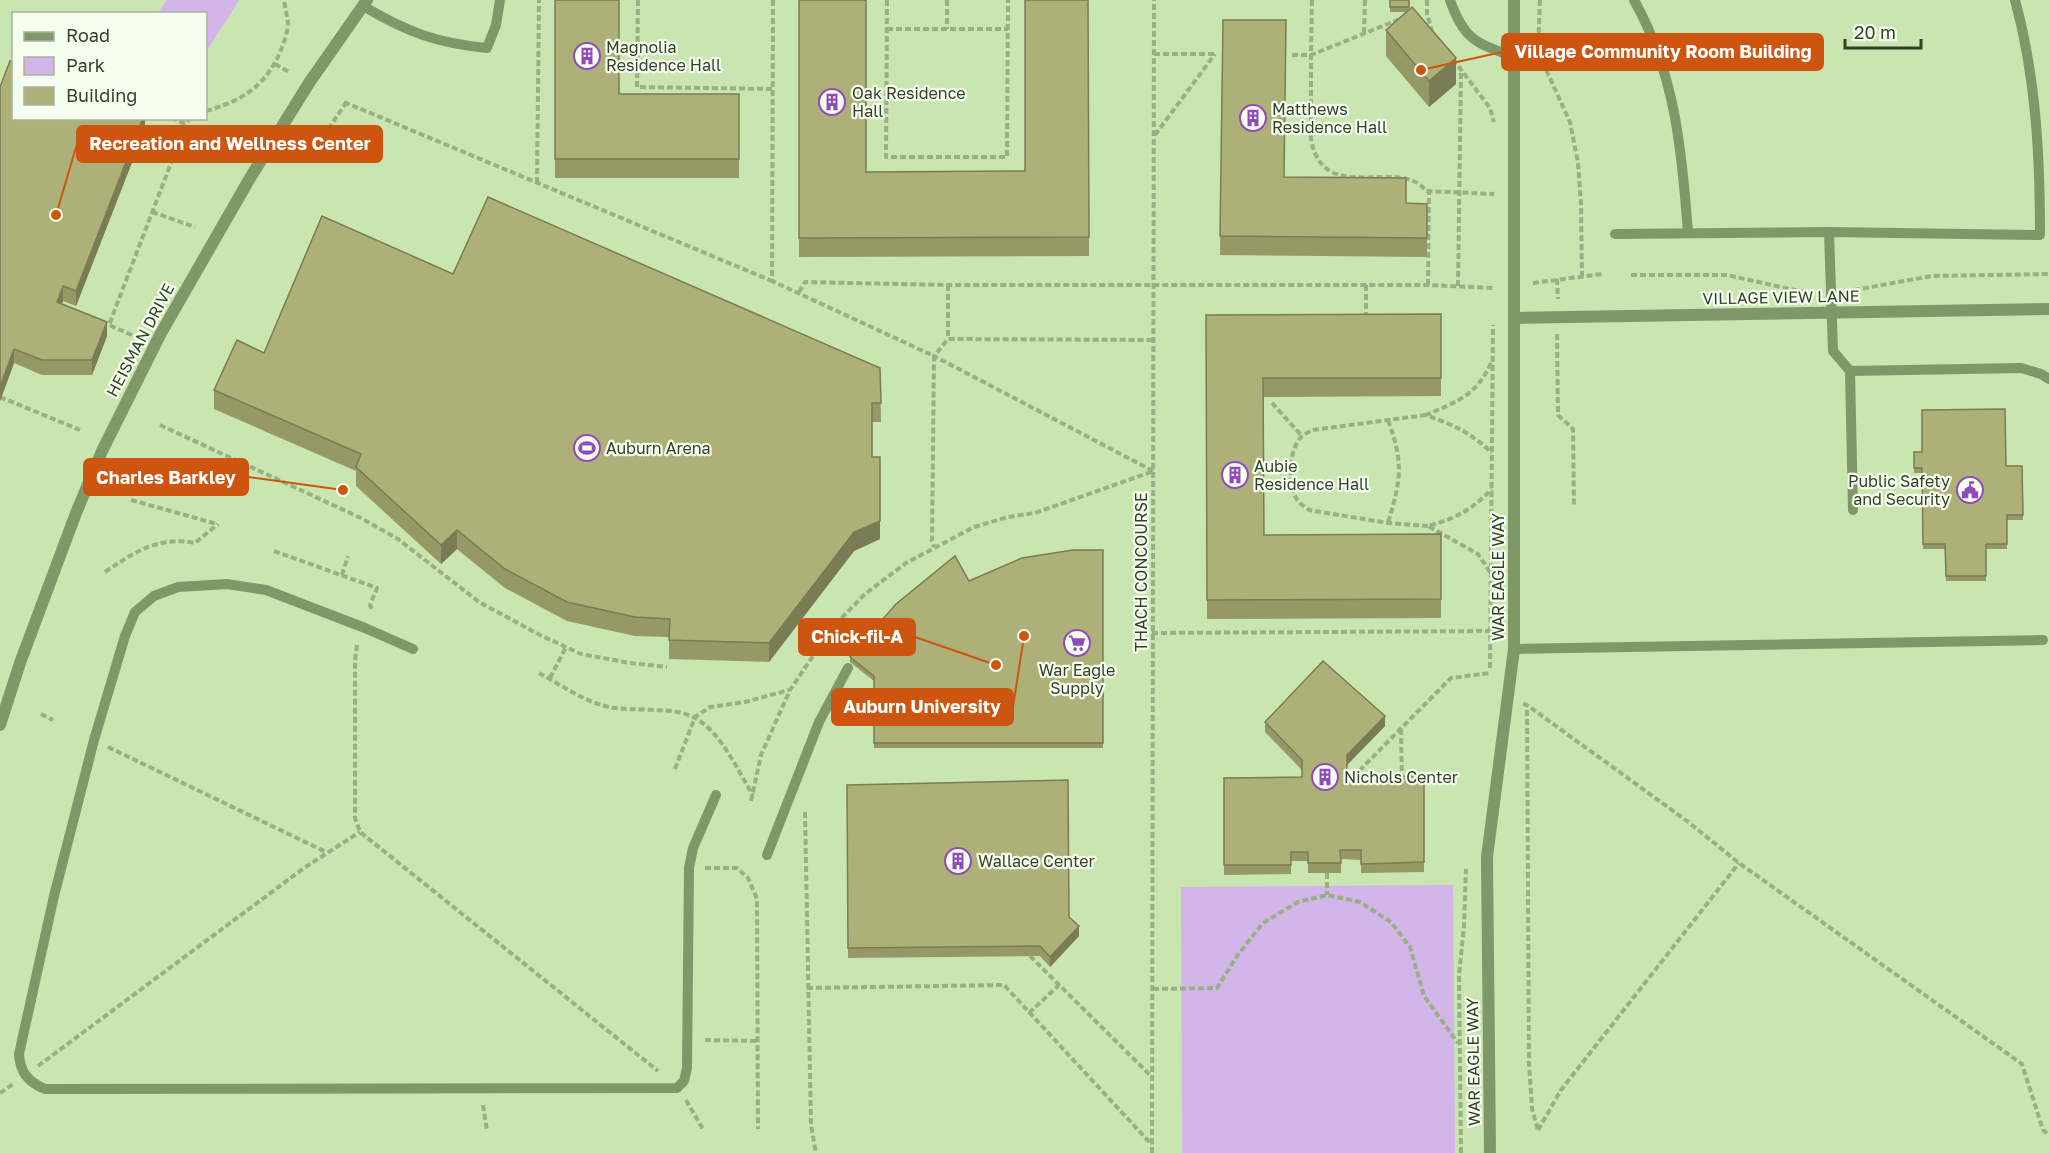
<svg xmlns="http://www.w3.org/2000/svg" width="2049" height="1153" font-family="'Golos Text',sans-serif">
<rect width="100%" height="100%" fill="#c9e5b0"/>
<g fill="#d3b6e9">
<path d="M167 0H239L206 52V14L158 13Z"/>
<path d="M1453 885 1455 1153H1182L1181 887Z"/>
</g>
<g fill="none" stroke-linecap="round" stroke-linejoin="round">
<g stroke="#99b085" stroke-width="4" stroke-dasharray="6 3" stroke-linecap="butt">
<path d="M638 0 637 87 773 89"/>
<path d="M773 0 772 281 934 356 932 541 934 547"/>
<path d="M887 0 886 157H1007L1008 0"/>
<path d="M947 0V29"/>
<path d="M1312 0 1311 55 1400 19"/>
<path d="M1427 0V14L1432 31"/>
<path d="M1540 0 1538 52 1570 122 1578 163 1581 204 1582 276"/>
<path d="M887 29H1008"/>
<path d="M1364 33 1365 0"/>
<path d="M1154 54H1214"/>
<path d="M1292 55H1311V139C1323 208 1400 155 1426 191L1494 194"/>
<path d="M1453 59 1490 108 1494 122"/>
<path d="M275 64 289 72"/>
<path d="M344 102 772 281"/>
<path d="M206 111C242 101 266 86 281 50 284 42 288 32 288 23 287 15 285 7 284 0"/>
<path d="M171 118 186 124"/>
<path d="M1155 135 1215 54"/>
<path d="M318 144 346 103"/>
<path d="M537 183 539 0"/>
<path d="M152 212 195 227"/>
<path d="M1631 275H1727L1808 293"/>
<path d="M1557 279 1558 299"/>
<path d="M1533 283 1602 274"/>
<path d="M948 285V339"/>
<path d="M1366 285V318"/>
<path d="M1428 285 1429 191"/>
<path d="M1458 286 1461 71"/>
<path d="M1854 290 1932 276 2049 274"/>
<path d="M799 292 805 282 948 285H1428L1493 288"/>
<path d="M1557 334 1558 415 1573 429 1574 507"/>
<path d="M132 335 109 325 186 124 190 118"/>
<path d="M1491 363C1476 396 1458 401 1426 415 1455 426 1469 431 1492 453"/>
<path d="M0 397 80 430"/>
<path d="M1272 403 1302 436"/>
<path d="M1426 415 1313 430C1309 432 1304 434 1301 437 1288 452 1287 486 1298 501 1301 505 1306 507 1309 510L1388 523 1428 526"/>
<path d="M1388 420C1404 463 1401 480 1388 523"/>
<path d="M160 425 361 518 398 539 479 602 540 635 581 654 630 663 667 667"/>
<path d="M1153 471 934 356 948 339 1153 340"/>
<path d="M131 500 217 524"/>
<path d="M274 551 377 588 370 605 373 611"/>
<path d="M105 572C135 552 158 536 195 543L218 524"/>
<path d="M1490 572 1478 554 1428 526C1457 518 1471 510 1492 489"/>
<path d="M342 575 348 556"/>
<path d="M1152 633 1492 631"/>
<path d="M357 645 355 660V818L360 832 658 1071"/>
<path d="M1490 668 1493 325"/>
<path d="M539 673C561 685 585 702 609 707 633 712 675 706 695 718 722 733 737 770 753 795"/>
<path d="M550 678 566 647"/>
<path d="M1523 704 1527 705 1687 821 1739 863 2022 1064 2043 1130 2049 1135"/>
<path d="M1527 710 1529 1064 1532 1108 1538 1131"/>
<path d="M41 714 53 720"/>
<path d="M1401 729 1402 779"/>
<path d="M108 747 326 852"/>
<path d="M675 769 695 717 710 707 745 702 789 690"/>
<path d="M1353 777 1451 678 1490 673"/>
<path d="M751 801 761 755 790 690 832 628 865 594 906 563 974 527 1008 517 1035 513 1154 471"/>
<path d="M805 812 811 1125 816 1153"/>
<path d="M705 868H737L748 878 757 899 758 1129"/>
<path d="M1327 873V895"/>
<path d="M1030 956 1152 1077"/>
<path d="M807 988 1004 985 1152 1145"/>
<path d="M1153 989 1217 988 1237 956 1263 923 1298 902 1327 895 1360 902 1391 922 1410 947 1424 996 1458 1043"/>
<path d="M1029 1013 1059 985"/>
<path d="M705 1040 759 1041"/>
<path d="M38 1066 304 868 360 832"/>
<path d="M0 1093 13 1084"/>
<path d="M686 1100 704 1131"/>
<path d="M483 1105 487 1131"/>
<path d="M1538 1130 1561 1090 1739 863"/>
<path d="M1152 1153 1154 0"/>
<path d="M1461 1153 1459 975 1464 926 1466 869"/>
</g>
<g stroke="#7f9868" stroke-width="10">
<path d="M1450 0C1464 40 1476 43 1514 57"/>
<path d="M1634 0C1675 73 1682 151 1688 233"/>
<path d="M363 6C407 32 436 43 487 48L496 25 500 0"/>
<path d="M1829 232 1833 351 1850 371"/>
<path d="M1615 234 1829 232 2040 235C2040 156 2036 77 2015 0"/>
<path d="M1853 510 1850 371 2021 368 2041 374 2049 379"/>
<path d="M413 649 365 628 266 590 227 584 178 587 154 596 135 612 125 636 94 740 54 896 19 1054C20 1072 28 1082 45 1089L677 1088 684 1081 687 1068 689 868 693 848 716 795"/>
<path d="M1514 649 2043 640"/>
<path d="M767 855 819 722 848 668"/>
</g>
<g stroke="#7f9868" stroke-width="12">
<path d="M1515 318 2049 309"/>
<path d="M0 725 20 663 76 513 102 451 161 333 250 178 309 83 367 0"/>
<path d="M1490 1153 1487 857 1514 649V0"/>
</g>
</g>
<g fill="#969866">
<path d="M555 0 619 94H739V178H555Z"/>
<path d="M799 0 866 172 1025 171 1088 0 1089 256 799 257Z"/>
<path d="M1390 0H1409V10L1456 84 1429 107 1386 56V30L1407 12H1390Z"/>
<path d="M1223 20 1284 177 1406 203 1427 204V257L1220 255Z"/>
<path d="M0 87 145 118V129L76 306 63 301 62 304 107 336 92 375H42L14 363 0 401Z"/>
<path d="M453 274 880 368 881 422H872V457L880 539 854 551 769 662 669 659V637L635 636 567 621 505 588 457 549 441 564 356 486V471L214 409V390L264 353Z"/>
<path d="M1441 314V396L1263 397 1264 535 1441 534V618L1207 619 1206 315Z"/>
<path d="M1914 452 2006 466H2022L2023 520H2007V549H1986V581H1946L1945 549H1923L1922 473H1914Z"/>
<path d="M1103 550V748H874V681L850 662V657L969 581Z"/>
<path d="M1265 722 1385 726 1347 765V777L1424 776V872L1361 873V860L1341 859V873H1308V861H1291V874L1224 875V778L1302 777V770L1265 732Z"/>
<path d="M847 785 1069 917 1079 936 1050 967 1040 956 848 958Z"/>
</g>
<g fill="#7a7c53">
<path d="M1456 58V84L1429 107V81Z"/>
<path d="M143 118H145V129L76 306V291Z"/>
<path d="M63 286V301L57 317V302Z"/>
<path d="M107 322V336L92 375V360Z"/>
<path d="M14 349V363L0 401V387Z"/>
<path d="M880 521V539L854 551 769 662V643L854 532Z"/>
<path d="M457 530V549L441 564V545Z"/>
<path d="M1385 716V726L1347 765V755Z"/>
<path d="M1079 926V936L1050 967V957Z"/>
</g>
<g fill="#aeb177" stroke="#7a7c53" stroke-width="1.5">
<path d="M555 0H619V94H739V159H555Z"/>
<path d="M799 0H866V172L1025 171V0H1088L1089 237 799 238Z"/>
<rect x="1390" y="0" width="19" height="7"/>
<path d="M1412 7 1456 58 1429 81 1386 30Z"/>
<path d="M1223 20H1286L1284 177 1406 178V203L1427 204V238L1220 236Z"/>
<path d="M10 61 14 62V118H143L76 291 63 286 57 302 107 322 92 360H42L14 349 0 387V87Z"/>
<path d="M488 197 880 368 881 403H872V457H880V521L854 532 769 643 669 640 670 619 635 617 567 602 505 569 457 530 441 545 356 467 361 454 214 390 237 340 264 353 322 216 453 274Z"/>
<path d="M1441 314V378H1263L1264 535 1441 534V599L1207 600 1206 315Z"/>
<path d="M2005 409 2006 466H2022L2023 515H2007V544H1986V576H1946L1945 544H1923L1922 468H1914V452H1922V410Z"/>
<path d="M1073 550H1103V743H874V676L850 657 896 604 955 556 969 581 1022 558Z"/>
<path d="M1323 661 1385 716 1347 755V777L1424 776V862L1361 864V850H1340L1341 863H1308V852H1291V865H1224V778L1302 777V760L1265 722Z"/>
<path d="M1068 780 1069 917 1079 926 1050 957 1040 946 848 948 847 785Z"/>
</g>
<defs>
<symbol id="building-ring" viewBox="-11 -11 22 22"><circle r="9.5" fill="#f6ffef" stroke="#914abd" stroke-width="1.5"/><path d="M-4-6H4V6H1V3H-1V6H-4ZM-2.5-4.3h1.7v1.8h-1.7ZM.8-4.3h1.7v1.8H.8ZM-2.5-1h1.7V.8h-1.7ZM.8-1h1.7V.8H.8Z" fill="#914abd"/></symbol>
<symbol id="stadium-ring" viewBox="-11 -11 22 22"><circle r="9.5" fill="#f6ffef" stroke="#914abd" stroke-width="1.5"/><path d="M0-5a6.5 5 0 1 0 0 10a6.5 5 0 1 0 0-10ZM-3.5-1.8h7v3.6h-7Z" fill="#914abd"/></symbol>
<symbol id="civic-ring" viewBox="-11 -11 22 22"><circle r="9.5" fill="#f6ffef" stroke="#914abd" stroke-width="1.5"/><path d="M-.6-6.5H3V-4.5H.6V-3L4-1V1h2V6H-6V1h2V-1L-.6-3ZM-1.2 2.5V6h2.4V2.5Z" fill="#914abd"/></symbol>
<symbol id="supermarket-ring" viewBox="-11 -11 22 22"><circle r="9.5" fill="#f6ffef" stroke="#914abd" stroke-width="1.5"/><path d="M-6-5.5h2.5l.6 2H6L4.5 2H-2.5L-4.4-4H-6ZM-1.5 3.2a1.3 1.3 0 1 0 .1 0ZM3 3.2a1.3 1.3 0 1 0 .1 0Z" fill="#914abd"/></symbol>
</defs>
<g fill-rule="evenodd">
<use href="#building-ring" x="572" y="41" width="30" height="30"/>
<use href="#building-ring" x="817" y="87" width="30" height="30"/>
<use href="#building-ring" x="1238" y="103" width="30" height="30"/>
<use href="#stadium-ring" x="572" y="433" width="30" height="30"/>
<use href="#building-ring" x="1220" y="460" width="30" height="30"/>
<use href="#civic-ring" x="1955" y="475" width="30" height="30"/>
<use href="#supermarket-ring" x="1062" y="628" width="30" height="30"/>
<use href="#building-ring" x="1310" y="762" width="30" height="30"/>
<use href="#building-ring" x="943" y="846" width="30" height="30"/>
</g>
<g text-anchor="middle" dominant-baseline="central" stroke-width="4.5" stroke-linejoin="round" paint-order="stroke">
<g font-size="16" fill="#34402a" stroke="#f6ffef" text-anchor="start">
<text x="606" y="47">Magnolia<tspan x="606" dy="18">Residence Hall</tspan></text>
<text x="852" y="93">Oak Residence<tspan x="852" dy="18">Hall</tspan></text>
<text x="1272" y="109">Matthews<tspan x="1272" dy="18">Residence Hall</tspan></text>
<text x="606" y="448">Auburn Arena</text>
<text x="1254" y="466">Aubie<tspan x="1254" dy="18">Residence Hall</tspan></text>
<text x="1950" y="481" text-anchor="end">Public Safety<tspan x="1950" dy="18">and Security</tspan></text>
<text x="1077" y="670" text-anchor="middle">War Eagle<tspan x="1077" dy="18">Supply</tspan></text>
<text x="1344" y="777">Nichols Center</text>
<text x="978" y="861">Wallace Center</text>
</g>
<g font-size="16" fill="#34402a" stroke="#f6ffef">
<text transform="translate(1781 297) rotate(-1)">VILLAGE VIEW LANE</text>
<text transform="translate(140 340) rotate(-62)">HEISMAN DRIVE</text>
<text transform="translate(1141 572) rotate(-90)">THACH CONCOURSE</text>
<text transform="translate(1498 577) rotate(-90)">WAR EAGLE WAY</text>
<text transform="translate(1473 1062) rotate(-91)">WAR EAGLE WAY</text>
</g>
</g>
<path fill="none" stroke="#cd5510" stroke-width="2" d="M1421 70L1502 52M56 215L77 144M343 490L248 477M996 665L915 637M1024 636L1013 707"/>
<g fill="#cd5510" stroke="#f6ffef" stroke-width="2">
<circle cx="1421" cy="70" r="6"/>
<circle cx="56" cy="215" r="6"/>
<circle cx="343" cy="490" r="6"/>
<circle cx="996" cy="665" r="6"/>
<circle cx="1024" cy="636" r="6"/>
</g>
<g fill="#cd5510" stroke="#cd5510" stroke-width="2">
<rect x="1502" y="34" width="321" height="36" rx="6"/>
<rect x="77" y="126" width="305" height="36" rx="6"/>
<rect x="84" y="459" width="164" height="36" rx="6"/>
<rect x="799" y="619" width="116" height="36" rx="6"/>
<rect x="832" y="689" width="181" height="36" rx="6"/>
</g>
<g font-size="18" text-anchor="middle" font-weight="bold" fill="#fff">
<text x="1663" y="58">Village Community Room Building</text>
<text x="230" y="150">Recreation and Wellness Center</text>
<text x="166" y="484">Charles Barkley</text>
<text x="857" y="643">Chick-fil-A</text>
<text x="922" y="713">Auburn University</text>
</g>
<rect x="12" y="12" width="195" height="108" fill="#f6ffef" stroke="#a8b3a0" stroke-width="1.5"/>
<rect x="24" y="32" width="30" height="9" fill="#7f9868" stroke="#a8b3a0" stroke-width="1.5"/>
<text x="66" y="42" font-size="18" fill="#34402a">Road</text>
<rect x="24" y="57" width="30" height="18" fill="#d3b6e9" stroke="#a8b3a0" stroke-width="1.5"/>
<text x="66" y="72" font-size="18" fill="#34402a">Park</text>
<rect x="24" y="87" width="30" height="18" fill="#aeb177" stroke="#a8b3a0" stroke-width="1.5"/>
<text x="66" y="102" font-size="18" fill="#34402a">Building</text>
<path d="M1845 39v9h76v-9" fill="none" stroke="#34402a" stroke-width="3"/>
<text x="1854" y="39" font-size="18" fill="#34402a" stroke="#f6ffef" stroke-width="4.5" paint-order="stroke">20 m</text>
</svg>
